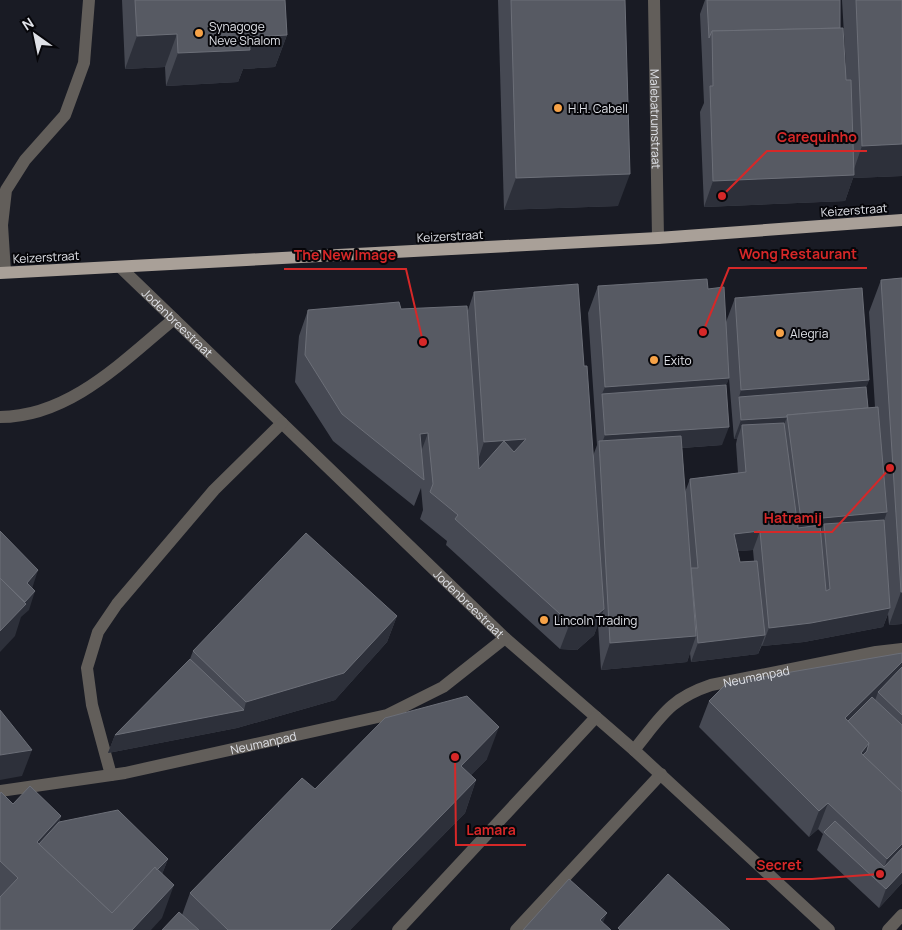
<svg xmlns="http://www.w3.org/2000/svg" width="902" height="930" font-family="Manrope,sans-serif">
<rect width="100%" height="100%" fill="#191b24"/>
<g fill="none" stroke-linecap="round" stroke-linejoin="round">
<g stroke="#625e5a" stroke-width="12">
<path id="s1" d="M654 0 658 238"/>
<path id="s2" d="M120 267 505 638 634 750 829 930"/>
<path d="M5 272 2 225 6 190 25 160 65 115 84 63 89 0"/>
<path d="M0 417C70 417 124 360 174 319"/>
<path id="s3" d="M634 750C661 717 669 699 711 685L876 652 902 649"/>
<path d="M111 775 92 705 87 668 98 632 117 604 214 490 282 423"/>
<path id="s4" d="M0 791 125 773 387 715 443 687 505 638"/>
<path d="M398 930 596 717"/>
<path d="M516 930 661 774"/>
<path d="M888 930 902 915"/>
</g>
<path stroke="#a9a098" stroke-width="12" d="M0 273 658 238 902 220"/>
</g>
<g fill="#464953" fill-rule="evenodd">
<path d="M122 0H285L287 35 275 67 243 69 238 82 166 86 165 67 125 69Z"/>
<path d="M498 0H625L618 206 504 210Z"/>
<path d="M705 0H840V28L846 69 842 0H902V176L853 178 845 201 704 207 700 112 704 103 702 57 700 14Z"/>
<path d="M902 278V624L889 625 888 614 883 627 804 642 762 646V645L758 654 691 662 690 653 687 662 601 670 598 624 594 635 577 650 560 649 446 545 447 541 420 519 423 510 421 488 414 506 333 441 295 382 299 336 308 310 401 309 468 310 474 292 584 366 593 456 597 445 588 313 598 286 708 289 726 322 735 298 869 380 866 387 868 408 875 407 869 312 881 280ZM729 378 734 439H737L736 444 738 473 690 479 685 492 682 448 722 445 726 385ZM753 550 754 561 740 562 738 551Z"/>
<path d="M397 616 387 642 335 700 237 728 108 753 115 735 190 659 193 651Z"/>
<path d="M902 653V883L879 908 817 850 823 834 818 829 809 837 699 727 709 701Z"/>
<path d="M487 759 471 775 476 780 465 813 350 930H162L182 915 190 893 315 789Z"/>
<path d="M0 794 13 804 61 816 59 822 168 859 162 874V918L0 930Z"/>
</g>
<g fill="#2d303a">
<path d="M177 34 165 67 125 69 137 36Z"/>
<path d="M287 35 275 67 243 69 238 82 166 86 178 53 249 37Z"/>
<path d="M902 144V176L853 178 845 201 704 207 713 181 852 175 862 146Z"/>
<path d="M630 174 618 206 504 210 516 178Z"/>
<path d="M729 378 720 404 602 394 605 387Z"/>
<path d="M869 380 860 406 739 397 741 390Z"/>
<path d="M787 417 780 435 742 425 737 439H734L741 420Z"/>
<path d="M729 427 722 445 599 454V451L605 435Z"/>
<path d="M428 433 418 460 420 434Z"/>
<path d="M526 439 516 465 475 469 484 442Z"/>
<path d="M887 512 878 538 824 524 817 543 791 546 801 520Z"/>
<path d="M760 531 753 550 727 552 734 534Z"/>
<path d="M38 570 32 589 27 583Z"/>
<path d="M35 591 29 610 21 617 15 636 0 652V631L16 612Z"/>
<path d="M901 592H902V624L889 625Z"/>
<path d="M890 608 883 627 804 642 762 646 769 628Z"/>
<path d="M604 609 594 635 577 650 560 649 570 623Z"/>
<path d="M397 616 387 642 335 700 237 728 108 753 115 735 244 710 246 702Z"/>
<path d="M765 635 758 654 691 662 698 643Z"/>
<path d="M696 636 687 662 601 670 610 643Z"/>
<path d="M902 662V678L878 692 872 709 848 732 845 718Z"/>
<path d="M499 727 487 759 449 798 461 766Z"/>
<path d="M869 743 862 764 861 753Z"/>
<path d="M32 750 22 776 0 780V755Z"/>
<path d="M476 780 465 813 350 930H330Z"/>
<path d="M828 803 818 829 809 837 819 811Z"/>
<path d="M61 816 49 849 43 856 37 842Z"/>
<path d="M902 844V860L879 883 887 859Z"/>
<path d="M168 859 158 885 109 919Z"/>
<path d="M902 872V883L879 908 886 889Z"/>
<path d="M174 885 162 918 151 930H132Z"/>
<path d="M607 913 600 930V920Z"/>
</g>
<g fill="#575a63" stroke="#6c6f78">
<path d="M135 0H285L287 35 249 37 250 50 178 53 177 34 137 36Z"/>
<path d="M511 0H625L630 174 516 178Z"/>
<path d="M707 0H840V28L712 31 709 38Z"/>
<path d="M856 0H902V144L862 146Z"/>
<path d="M843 28 846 80H851L854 175 713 181 710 86H713L712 31Z"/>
<path d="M902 278V592H901L881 280Z"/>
<path d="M707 279 708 289 724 287 729 378 605 387 598 286Z"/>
<path d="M578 284 584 366H587L604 609 587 623H570L455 519 458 515 430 492 433 484 428 433 420 434 424 480 342 414 305 355 308 310 399 302 401 309 467 306 479 469 504 441 514 452 526 439 484 442 474 292Z"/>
<path d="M862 288 869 380 741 390 735 298Z"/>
<path d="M726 385 729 427 605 435 602 394Z"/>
<path d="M866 387 868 408 787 415V417L741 420 739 397Z"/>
<path d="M878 407 887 512 801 520 787 415Z"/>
<path d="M784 423 798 528 820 525 826 591 830 589 824 524 884 520 890 608 811 623 769 628 760 531 734 534 740 562 757 561 765 635 698 643 691 568H698L690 479 746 472 742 425Z"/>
<path d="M681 436 696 636 610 643 599 441Z"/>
<path d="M0 531 38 570 27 583 35 591 25 602 0 578Z"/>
<path d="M306 533 397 616 344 673 246 702 193 651Z"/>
<path d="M0 578 26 604 0 631Z"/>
<path d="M902 653V662L845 718 869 743 861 753 902 792V844L887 859 828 803 819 811 709 701 727 683Z"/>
<path d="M190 659 244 710 115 735Z"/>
<path d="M902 667V715L878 692Z"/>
<path d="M467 696 499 727 461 766 476 780 330 930H228L190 893 302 778 315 789 385 718Z"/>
<path d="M872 697 902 725V792L863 755 867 751 869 743 848 721Z"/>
<path d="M0 710 32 750 0 755Z"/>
<path d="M30 786 61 816 37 842 112 913 155 867 174 885 132 930H0V897L18 878 0 861V794L1 792 13 804Z"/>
<path d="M118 810 168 859 157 870 155 867 112 913 39 844 59 822Z"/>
<path d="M835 821 884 867 902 848V872L886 889 824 832Z"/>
<path d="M668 874 730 930H620L618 928Z"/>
<path d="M569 879 607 913 600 920 611 930H523Z"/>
<path d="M179 912 199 930H162Z"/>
</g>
<g fill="#f6a247" stroke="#06060a" stroke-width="2">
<circle cx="199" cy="33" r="5"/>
<circle cx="558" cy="108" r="5"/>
<circle cx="780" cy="333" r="5"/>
<circle cx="654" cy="360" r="5"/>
<circle cx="544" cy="620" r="5"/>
</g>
<g text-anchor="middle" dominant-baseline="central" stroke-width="4" stroke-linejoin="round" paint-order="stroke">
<g font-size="12" fill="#dfe1e7" stroke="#06060a" text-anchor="start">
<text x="209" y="26">Synagoge<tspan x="209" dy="14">Neve Shalom</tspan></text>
<text x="568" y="108">H.H. Cabell</text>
<text x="790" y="333">Alegria</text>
<text x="664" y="360">Exito</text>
<text x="554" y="620">Lincoln Trading</text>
</g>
<g font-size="12" fill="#dfe1e7" stroke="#06060a">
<text stroke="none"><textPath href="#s1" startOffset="119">Malebatrumstraat</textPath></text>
<text transform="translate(854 210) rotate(-4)">Keizerstraat</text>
<text transform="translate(450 236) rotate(-3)">Keizerstraat</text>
<text transform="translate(46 257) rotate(-3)">Keizerstraat</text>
<text stroke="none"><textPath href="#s2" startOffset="80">Jodenbreestraat</textPath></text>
<text stroke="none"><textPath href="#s2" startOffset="485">Jodenbreestraat</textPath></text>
<text stroke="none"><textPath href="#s3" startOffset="149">Neumanpad</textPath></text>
<text stroke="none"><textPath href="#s4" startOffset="268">Neumanpad</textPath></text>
</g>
</g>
<path fill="none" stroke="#d62828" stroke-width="2" d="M722 196L767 151H867M703 332L729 268H867M423 342L406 269H284M890 468L832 532H754M455 757L456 845H526M880 874L812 879H746"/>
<g fill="#d62828" stroke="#06060a" stroke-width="2">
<circle cx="722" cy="196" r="5"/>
<circle cx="703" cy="332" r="5"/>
<circle cx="423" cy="342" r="5"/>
<circle cx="890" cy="468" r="5"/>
<circle cx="455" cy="757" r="5"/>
<circle cx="880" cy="874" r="5"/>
</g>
<g font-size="14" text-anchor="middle" font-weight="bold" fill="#d62828" stroke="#06060a" stroke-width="4" stroke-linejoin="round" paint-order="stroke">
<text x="817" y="142">Carequinho</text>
<text x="798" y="259">Wong Restaurant</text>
<text x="345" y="260">The New Image</text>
<text x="793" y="523">Hatramij</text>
<text x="491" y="835">Lamara</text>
<text x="779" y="870">Secret</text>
</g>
<g transform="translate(35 35) rotate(327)" stroke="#06060a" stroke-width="4" paint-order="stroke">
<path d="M0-4L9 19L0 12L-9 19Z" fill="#dfe1e7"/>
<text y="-8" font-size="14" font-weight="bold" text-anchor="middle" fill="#dfe1e7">N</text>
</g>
</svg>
